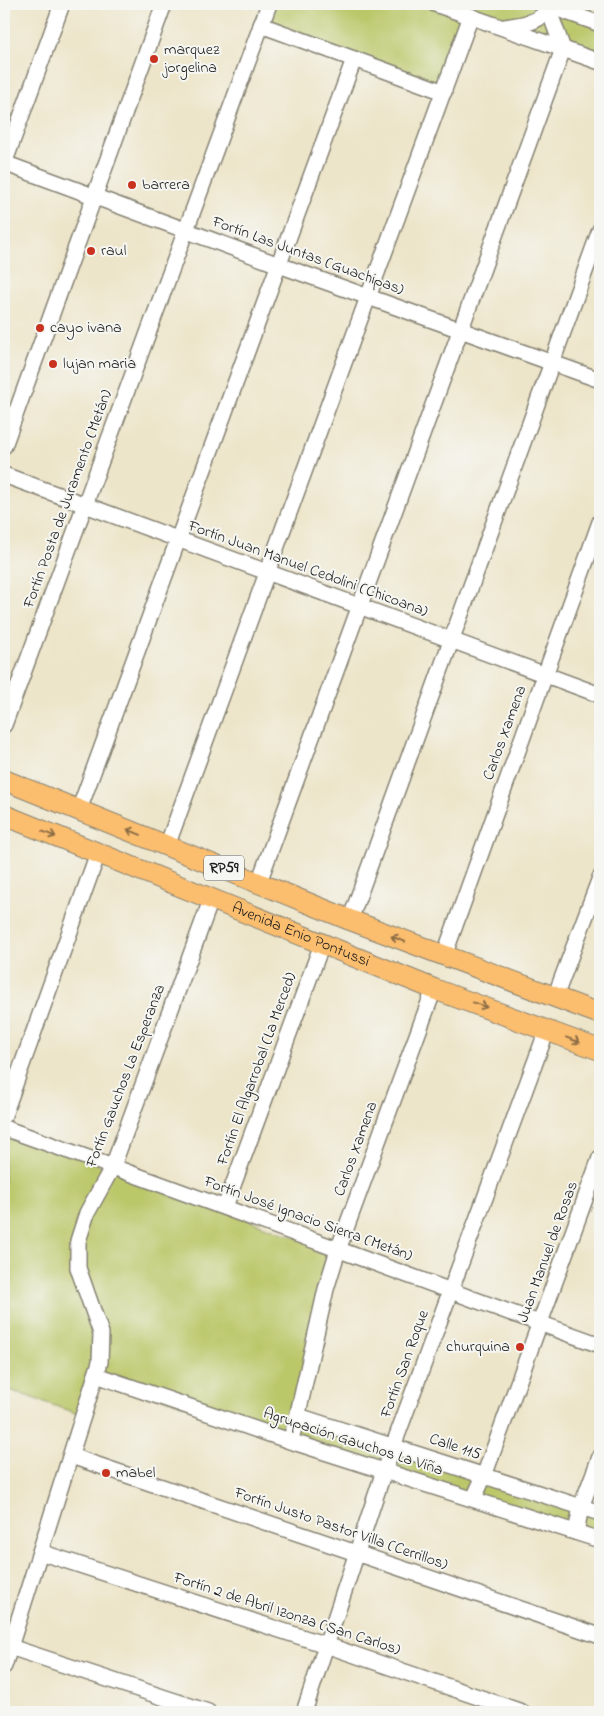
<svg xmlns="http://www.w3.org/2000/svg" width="604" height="1716" font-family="'Indie Flower',sans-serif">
<rect width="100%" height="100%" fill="#f6f6f2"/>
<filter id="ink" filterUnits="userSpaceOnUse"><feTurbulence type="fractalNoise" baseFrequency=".02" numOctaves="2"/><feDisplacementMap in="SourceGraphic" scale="10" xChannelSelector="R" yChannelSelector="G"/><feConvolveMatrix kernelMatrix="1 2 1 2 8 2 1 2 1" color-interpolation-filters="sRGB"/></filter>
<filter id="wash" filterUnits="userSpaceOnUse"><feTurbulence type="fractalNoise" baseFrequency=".0096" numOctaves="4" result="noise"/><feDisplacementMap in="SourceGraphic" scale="20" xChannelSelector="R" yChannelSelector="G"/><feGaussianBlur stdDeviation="1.12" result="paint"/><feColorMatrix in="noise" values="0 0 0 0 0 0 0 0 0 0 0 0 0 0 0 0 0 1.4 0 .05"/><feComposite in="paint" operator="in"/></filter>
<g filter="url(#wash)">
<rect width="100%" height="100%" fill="#ede5c9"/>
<g fill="#bbc86a" stroke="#6c7243">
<path d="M273 4H427L467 18 443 88 266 24Z"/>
<path d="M435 4H541L600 25V62Z"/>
<path d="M4 1130 335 1252 295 1415 600 1514V1539L95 1376 81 1415 4 1388Z"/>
</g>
</g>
<g filter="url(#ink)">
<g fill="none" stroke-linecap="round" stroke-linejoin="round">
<defs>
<g id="minor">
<path d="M435 4 600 62"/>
<path d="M544 4 600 24"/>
<path d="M261 25 444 92"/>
<path d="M505 27C524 24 542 23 552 4"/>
<path d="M4 163 279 265 600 380"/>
<path d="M4 164 62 4"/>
<path d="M4 446 164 4"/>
<path d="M4 475 600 695"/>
<path d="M4 725 269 4"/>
<path d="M79 810 354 59"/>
<path d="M167 846 471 16"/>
<path d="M259 882 563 49 552 19 551 6"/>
<path d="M350 920 600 230"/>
<path d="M444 956 600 522"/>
<path d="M555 997 600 878"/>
<path d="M4 1115 98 853"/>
<path d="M4 1128C203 1198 401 1274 600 1345"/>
<path d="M225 1207 322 944"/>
<path d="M96 1375 290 1441 600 1540"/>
<path d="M298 1416 600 1513"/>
<path d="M290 1441 296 1422 326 1289 338 1250 434 989"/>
<path d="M71 1456 600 1636"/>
<path d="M474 1498 484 1476 600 1158"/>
<path d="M576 1532 581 1507 600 1457"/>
<path d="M40 1552 326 1645 522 1712"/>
<path d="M10 1647 208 1712"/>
<path d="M4 1666 100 1362 101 1333 78 1268V1241L87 1213 113 1166 211 900"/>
<path d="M304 1712 384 1471 547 1030"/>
</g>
<g id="major">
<path d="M4 780 350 920 600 1014"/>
<path id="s1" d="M4 815 434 989 600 1050"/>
</g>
</defs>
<use href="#minor" stroke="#848072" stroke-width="18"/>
<use href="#major" stroke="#848072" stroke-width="22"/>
<use href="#minor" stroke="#fff" stroke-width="15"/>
<use href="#major" stroke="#fbbd6e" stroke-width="20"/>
</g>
<defs><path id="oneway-shaft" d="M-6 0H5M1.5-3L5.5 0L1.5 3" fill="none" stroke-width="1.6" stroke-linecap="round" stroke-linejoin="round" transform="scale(1.25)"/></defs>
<g stroke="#8c6c45">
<use href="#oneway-shaft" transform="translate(134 832) rotate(-158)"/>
<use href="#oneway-shaft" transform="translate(49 834) rotate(22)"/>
<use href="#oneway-shaft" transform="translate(398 939) rotate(-159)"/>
<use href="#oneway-shaft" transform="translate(480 1005) rotate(20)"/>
<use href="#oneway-shaft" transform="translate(573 1040) rotate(20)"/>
</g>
</g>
<g fill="#c8321e" stroke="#f6f6f2" stroke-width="2">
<circle cx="154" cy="59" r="5"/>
<circle cx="132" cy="185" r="5"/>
<circle cx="91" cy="251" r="5"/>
<circle cx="40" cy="328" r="5"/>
<circle cx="53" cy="364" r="5"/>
<circle cx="520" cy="1347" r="5"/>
<circle cx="106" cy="1473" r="5"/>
</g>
<g text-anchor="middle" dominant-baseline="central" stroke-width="4" stroke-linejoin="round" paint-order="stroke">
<rect fill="#f6f6f2" stroke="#5d5d5c" stroke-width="1" x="204" y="855.5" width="40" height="25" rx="4"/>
<g font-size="15" font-weight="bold" fill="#1c1c1c">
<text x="224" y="868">RP59</text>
</g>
<g font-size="16" fill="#1c1c1c" stroke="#f6f6f2" text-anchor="start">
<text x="164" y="50">marquez<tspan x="164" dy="18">jorgelina</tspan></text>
<text x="142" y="185">barrera</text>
<text x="101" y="251">raul</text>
<text x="50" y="328">cayo ivana</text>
<text x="63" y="364">lujan maria</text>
<text x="510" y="1347" text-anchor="end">churquina</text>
<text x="116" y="1473">mabel</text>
</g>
<g font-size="16" fill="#1c1c1c" stroke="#f6f6f2">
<text transform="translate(308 256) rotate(20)">Fortín Las Juntas (Guachipas)</text>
<text transform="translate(68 499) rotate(-70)">Fortín Posta de Juramento (Metán)</text>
<text transform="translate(308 569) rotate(20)">Fortín Juan Manuel Cedolini (Chicoana)</text>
<text transform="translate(505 733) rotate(-70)">Carlos Xamena</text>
<text stroke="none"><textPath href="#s1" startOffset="320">Avenida Enio Pontussi</textPath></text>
<text transform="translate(257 1069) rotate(-70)">Fortín El Algarrobal (La Merced)</text>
<text transform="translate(126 1076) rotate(-69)">Fortín Gauchos La Esperanza</text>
<text transform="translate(356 1149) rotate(-70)">Carlos Xamena</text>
<text transform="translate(308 1219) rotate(20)">Fortín José Ignacio Sierra (Metán)</text>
<text transform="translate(548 1252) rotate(-70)">Juan Manuel de Rosas</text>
<text transform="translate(405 1364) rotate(-70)">Fortín San Roque</text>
<text transform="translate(353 1442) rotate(18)">Agrupación Gauchos La Viña</text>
<text transform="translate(455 1447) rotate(18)">Calle 115</text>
<text transform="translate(341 1529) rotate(19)">Fortín Justo Pastor Villa (Cerrillos)</text>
<text transform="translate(287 1614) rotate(18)">Fortín 2 de Abril Izonza (San Carlos)</text>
</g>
</g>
<rect width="604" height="1716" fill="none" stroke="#f6f6f2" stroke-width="20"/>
</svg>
